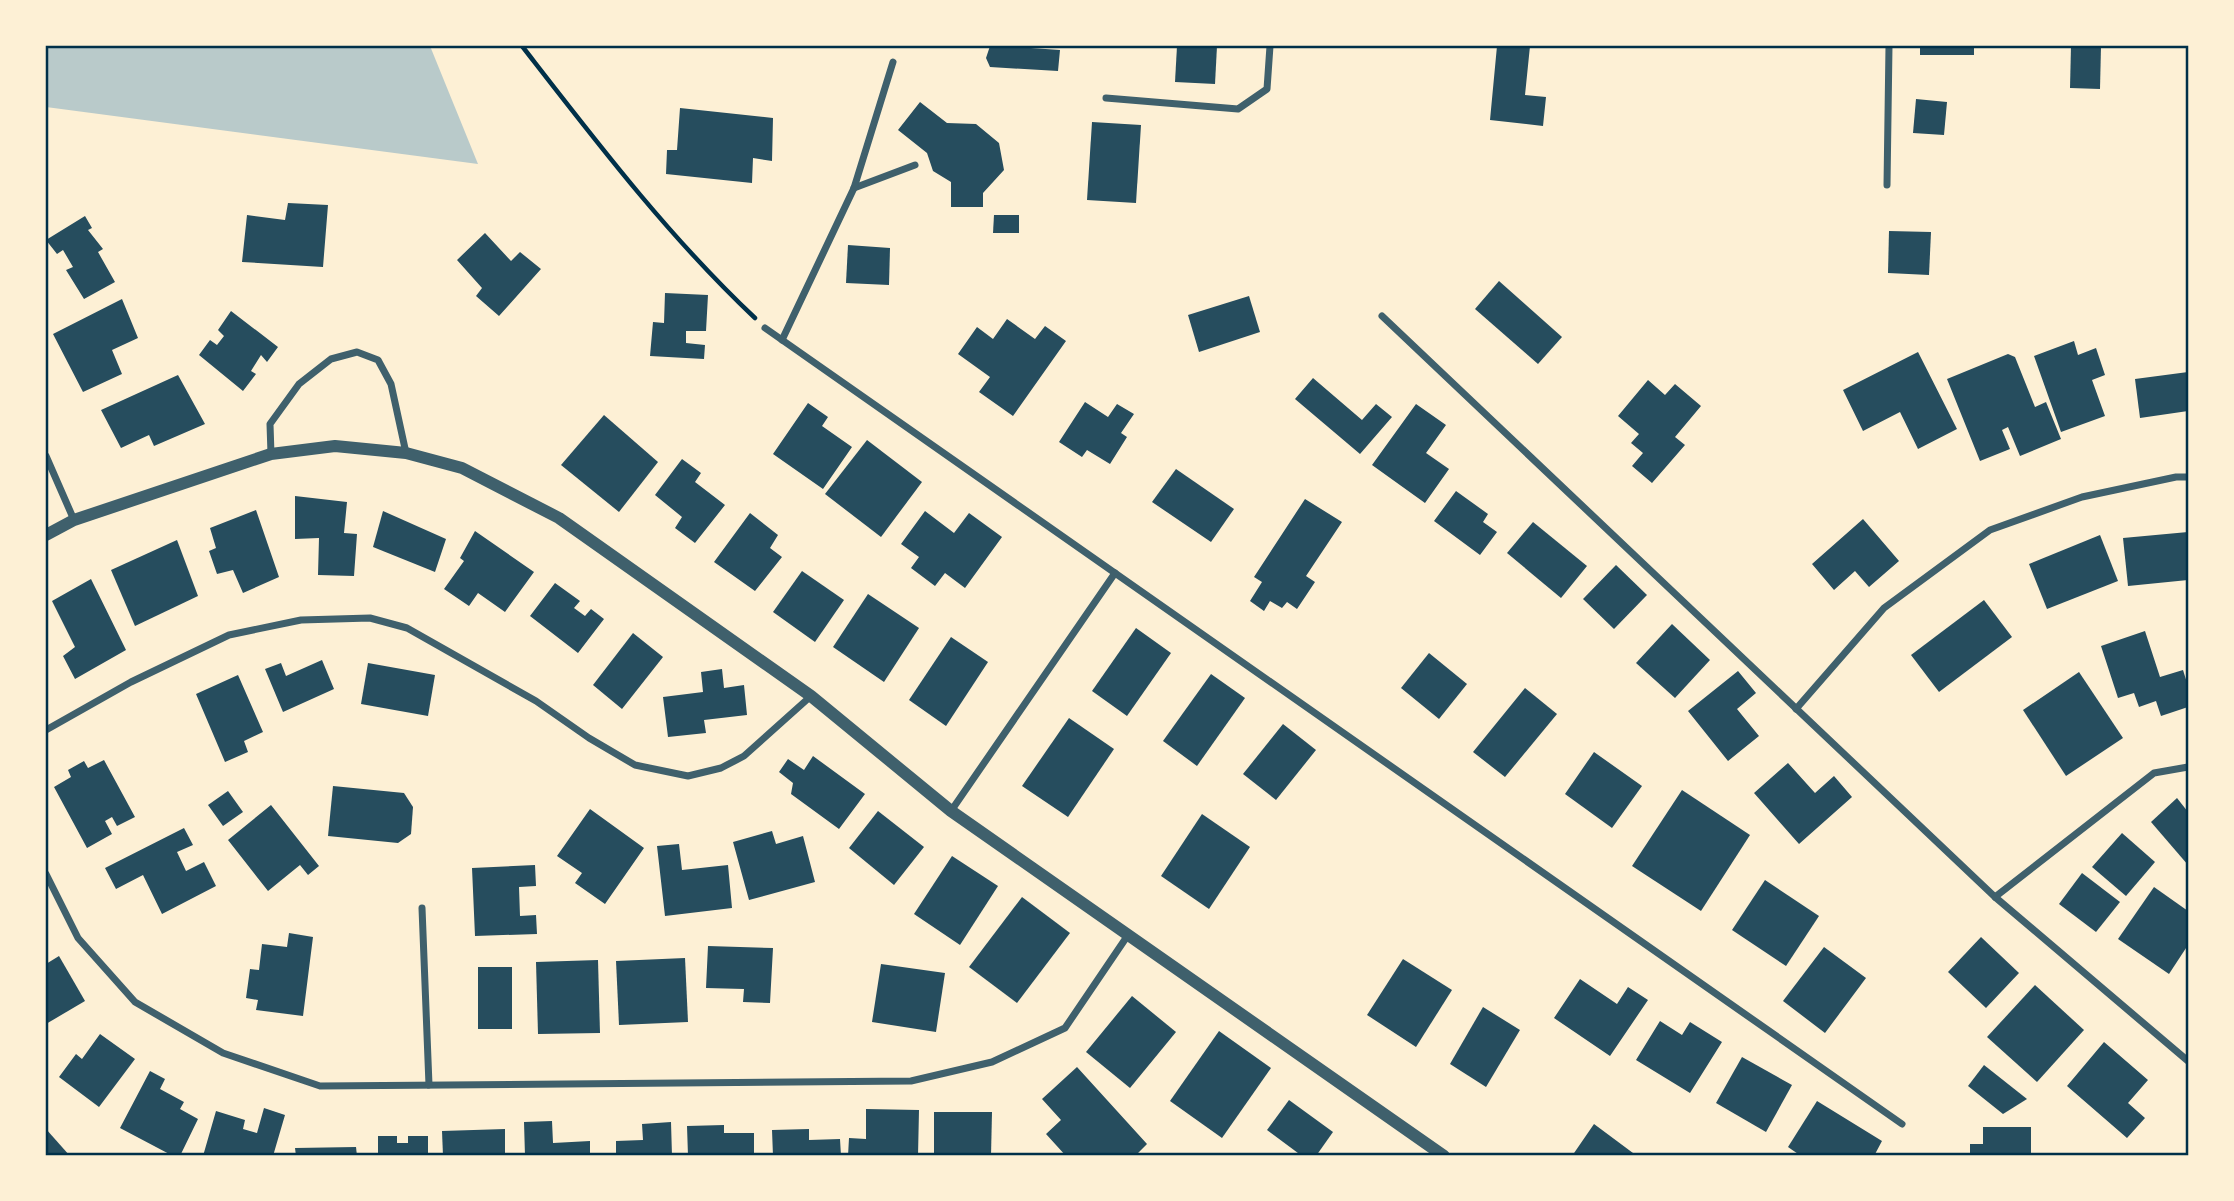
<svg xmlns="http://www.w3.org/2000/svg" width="2234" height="1201" font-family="Helvetica,sans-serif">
<rect width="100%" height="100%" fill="#fdf0d5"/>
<path fill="#b9caca" d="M46 46H430L478 164 46 107Z"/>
<g fill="#264d5e">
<path d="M990 46H1027L1031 48 1060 50 1058 71 990 67 986 58Z"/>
<path d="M1177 46H1217L1215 84 1175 82Z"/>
<path d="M1497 46H1530L1525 95 1546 97 1543 126 1490 120Z"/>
<rect x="1920" y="46" width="54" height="9"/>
<path d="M2071 46H2101L2100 89 2070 88Z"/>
<path d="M1916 99 1947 102 1944 135 1913 133Z"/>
<path d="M920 102 947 123 976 124 999 143 1004 170 983 193V207H951V182L933 171 927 153 898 130Z"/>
<path d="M680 108 773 118 772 161 753 158 752 183 666 174 667 150H677Z"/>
<path d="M1092 122 1141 125 1136 203 1087 200Z"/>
<path d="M288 203 328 205 323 267 242 262 247 215 285 220Z"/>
<path d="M994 215H1019V233H993Z"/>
<path d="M85 216 92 228 88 230 103 249 98 252 115 282 84 299 66 270 73 267 63 250 57 254 46 240Z"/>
<path d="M1889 231 1931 232 1929 275 1888 273Z"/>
<path d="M485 233 511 261 520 252 541 269 499 316 476 296 482 288 457 260Z"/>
<path d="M848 245 890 248 889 285 846 283Z"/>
<path d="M1499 281 1562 337 1538 364 1475 309Z"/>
<path d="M665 293 708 295 706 331H686V343L705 345 704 359 650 356 653 322 664 323Z"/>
<path d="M1249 296 1260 332 1199 352 1188 315Z"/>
<path d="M122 299 138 338 112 350 122 374 83 392 53 334Z"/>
<path d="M231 311 278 347 267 362 261 355 251 371 256 374 243 391 199 355 210 340 217 345 224 336 218 330Z"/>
<path d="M1007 319 1035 339 1045 326 1066 341 1013 416 979 392 990 377 958 354 977 327 993 339Z"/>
<path d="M2074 341 2078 355 2096 348 2105 375 2092 380 2105 416 2061 432 2034 356Z"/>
<path d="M1918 352 1957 429 1918 449 1900 412 1863 431 1843 390Z"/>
<path d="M2008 354 2015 357 2035 407 2046 402 2061 439 2020 456 2008 427 2002 430 2010 449 1980 461 1947 379Z"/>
<path d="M2188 372V411L2140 418 2135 379Z"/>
<path d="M178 375 205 424 154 446 149 435 121 448 101 410Z"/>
<path d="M1313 378 1362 420 1376 404 1392 417 1360 454 1295 399Z"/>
<path d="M1648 380 1665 395 1675 384 1701 406 1675 437 1685 445 1652 483 1632 466 1643 453 1631 443 1639 434 1618 416Z"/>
<path d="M1085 402 1108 417 1117 404 1134 414 1121 433 1127 437 1110 464 1087 450 1082 457 1059 442Z"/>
<path d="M808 403 828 417 822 426 852 447 823 489 773 454Z"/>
<path d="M1416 404 1446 425 1426 453 1449 469 1425 503 1372 465Z"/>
<path d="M604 415 658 462 619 512 561 465Z"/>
<path d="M867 440 922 482 881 537 825 494Z"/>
<path d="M682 459 701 473 695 482 725 505 695 543 675 528 682 517 655 495Z"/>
<path d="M1176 469 1234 509 1211 542 1152 502Z"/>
<path d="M1456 491 1488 514 1483 522 1497 532 1480 555 1434 521Z"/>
<path d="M295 496 347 502 344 533 357 534 354 576 318 575 319 538 295 539Z"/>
<path d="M1305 499 1342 522 1306 576 1315 582 1297 609 1287 602 1282 608 1270 601 1264 611 1250 601 1262 582 1254 577Z"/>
<path d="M256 510 279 577 243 593 233 570 217 574 209 551 216 548 210 528Z"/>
<path d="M383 511 446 539 435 572 373 547Z"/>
<path d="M925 511 954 533 969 513 1002 537 965 588 945 573 935 586 911 568 919 557 901 544Z"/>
<path d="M750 513 778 535 770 548 782 557 755 591 714 562Z"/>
<path d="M1863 519 1899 561 1869 587 1855 571 1834 590 1812 564Z"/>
<path d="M1533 522 1587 566 1561 598 1507 553Z"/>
<path d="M475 531 534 572 505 612 478 593 469 606 444 589 464 561 460 558Z"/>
<path d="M2188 532V580L2128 586 2123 538Z"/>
<path d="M2100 535 2118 581 2047 609 2029 564Z"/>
<path d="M177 540 198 596 135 626 111 570Z"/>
<path d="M1616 565 1647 595 1614 629 1583 599Z"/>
<path d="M802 571 844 600 815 642 773 612Z"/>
<path d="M91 579 126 650 75 679 63 656 75 647 52 601Z"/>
<path d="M555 583 580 601 574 608 585 616 591 609 604 619 578 653 530 616Z"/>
<path d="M868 594 919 628 884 682 833 647Z"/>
<path d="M1984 600 2012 637 1939 692 1911 655Z"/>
<path d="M1672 624 1710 660 1675 698 1636 663Z"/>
<path d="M1136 628 1171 653 1127 716 1092 691Z"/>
<path d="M2145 631 2160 677 2183 670 2188 686V707L2161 716 2156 701 2139 707 2134 693 2118 698 2101 646Z"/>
<path d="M633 633 663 657 622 709 593 685Z"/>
<path d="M951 637 988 662 946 726 909 700Z"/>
<path d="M1429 653 1467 684 1439 719 1401 688Z"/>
<path d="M322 660 334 689 283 712 265 669 281 663 286 676Z"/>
<path d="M368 663 435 675 428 716 361 704Z"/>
<path d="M722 669 724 688 744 685 747 715 704 720 706 733 668 737 663 697 703 692 701 672Z"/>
<path d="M1738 671 1756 693 1737 709 1759 736 1728 761 1688 711Z"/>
<path d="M2079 672 2123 738 2066 776 2023 710Z"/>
<path d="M1211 674 1245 698 1197 766 1163 741Z"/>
<path d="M238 675 263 732 244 741 248 752 225 762 196 694Z"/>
<path d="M1525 688 1557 714 1505 777 1473 752Z"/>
<path d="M1069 718 1114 749 1068 817 1022 786Z"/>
<path d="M1283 724 1316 750 1276 800 1243 774Z"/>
<path d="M1594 752 1642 786 1612 828 1565 794Z"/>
<path d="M813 756 865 794 839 829 791 794 793 783 779 772 788 759 804 770Z"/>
<path d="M104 760 135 817 117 826 112 817 105 821 112 834 87 848 54 787 71 777 68 770 84 761 88 768Z"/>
<path d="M1788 763 1815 793 1834 776 1852 797 1799 844 1754 793Z"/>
<path d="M333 786 404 793 413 807 411 834 398 843 328 836Z"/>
<path d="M1682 790 1750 835 1701 911 1632 866Z"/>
<path d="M228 791 243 812 223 826 208 805Z"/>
<path d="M2177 798 2188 812V865L2151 822Z"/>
<path d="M271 805 319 866 308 875 300 865 268 891 228 840Z"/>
<path d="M590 809 644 848 605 904 575 883 582 873 557 856Z"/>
<path d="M878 811 924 847 894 885 849 848Z"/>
<path d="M1202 814 1250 847 1209 909 1161 876Z"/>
<path d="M184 828 193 845 177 852 186 871 204 862 216 886 162 914 143 875 116 889 105 868Z"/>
<path d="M772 831 776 844 803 836 815 882 749 900 733 842Z"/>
<path d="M2122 833 2155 862 2126 896 2092 867Z"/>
<path d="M679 844 682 870 728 865 732 908 665 916 657 846Z"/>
<path d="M952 856 998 886 960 945 914 914Z"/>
<path d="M535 865 536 886 519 887 520 916 536 915 537 934 475 936 472 868Z"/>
<path d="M2082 873 2120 902 2096 932 2059 904Z"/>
<path d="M1765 880 1819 916 1786 966 1732 930Z"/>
<path d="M2154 887 2188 911V945L2169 974 2118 939Z"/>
<path d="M1022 897 1070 933 1017 1003 969 967Z"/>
<path d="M289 933 313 937 303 1016 256 1010 258 1000 246 998 250 969 259 970 262 944 287 947Z"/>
<path d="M1981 937 2019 973 1986 1008 1948 972Z"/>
<path d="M708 946 773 948 770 1003 743 1002 744 989 706 988Z"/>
<path d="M1824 947 1866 978 1825 1033 1783 1001Z"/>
<path d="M59 956 85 1001 46 1024V964Z"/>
<path d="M685 958 688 1022 619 1025 616 961Z"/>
<path d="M1403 959 1452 990 1416 1047 1367 1015Z"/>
<path d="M598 960 600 1033 538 1034 536 962Z"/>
<path d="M881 964 945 973 936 1032 872 1022Z"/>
<rect x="478" y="967" width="34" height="62"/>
<path d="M1580 979 1617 1004 1628 987 1648 1000 1610 1056 1554 1018Z"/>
<path d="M2035 985 2084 1030 2037 1082 1987 1037Z"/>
<path d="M1132 996 1176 1032 1130 1088 1086 1052Z"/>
<path d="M1483 1007 1520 1030 1486 1087 1450 1064Z"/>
<path d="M1660 1021 1682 1035 1690 1022 1722 1042 1690 1093 1636 1060Z"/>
<path d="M1219 1031 1271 1068 1222 1138 1170 1101Z"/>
<path d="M100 1034 135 1059 99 1107 59 1077 76 1054 82 1059Z"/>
<path d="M2104 1042 2148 1080 2128 1103 2145 1118 2127 1138 2067 1086Z"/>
<path d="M1742 1057 1792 1085 1766 1132 1716 1103Z"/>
<path d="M1984 1065 2027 1099 2003 1114 1968 1086Z"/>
<path d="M1077 1067 1147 1144 1135 1156H1066L1046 1134 1061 1120 1042 1099Z"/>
<path d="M150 1071 165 1079 160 1089 184 1102 180 1109 198 1119 180 1156H173L120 1128Z"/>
<path d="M1289 1100 1333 1132 1316 1156H1302L1267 1130Z"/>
<path d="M1817 1101 1882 1141 1874 1156H1801L1788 1147Z"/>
<path d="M264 1108 285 1115 273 1156H203L216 1111 245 1120 243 1129 257 1133Z"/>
<path d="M866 1109 919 1110 918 1156H848L849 1138 866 1139Z"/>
<path d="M934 1112H992L991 1156H934Z"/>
<path d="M552 1121 553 1143 590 1141V1156H525L524 1122Z"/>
<path d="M671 1122 672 1156H616V1141L643 1140 642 1124Z"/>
<path d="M1594 1124 1637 1156H1572Z"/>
<path d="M724 1125V1133H754V1156H688L687 1126Z"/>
<path d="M1983 1127H2031V1156H1970V1144H1983Z"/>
<path d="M46 1129 70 1156H46Z"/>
<path d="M505 1129V1156H443L442 1131Z"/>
<path d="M809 1129V1140L840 1139 841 1156H773L772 1130Z"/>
<path d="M378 1136H397V1143H408V1136H428V1156H378Z"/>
<path d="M356 1147 357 1156H296L295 1148Z"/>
</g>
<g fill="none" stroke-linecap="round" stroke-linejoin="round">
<path stroke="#003049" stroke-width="4.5" d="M522 46C595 140 668 236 755 318"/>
<g stroke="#3f606c" stroke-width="7">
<path d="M1106 98 1238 109 1267 89 1270 46"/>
<path d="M1887 185 1889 46"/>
<path d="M854 188 915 165"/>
<path d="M1382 316 1995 897 2188 1061"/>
<path d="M765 328 1902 1124"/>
<path d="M782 340 854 188 893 62"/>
<path d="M271 454 270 424 299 384 331 359 357 352 378 360 391 384 406 453"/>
<path d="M46 456 74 520"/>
<path d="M1796 709 1884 608 1990 530 2082 497 2176 477H2188"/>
<path d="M46 730 131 682 229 635 301 620 370 618 407 628 536 701 589 738 635 765 688 776 721 768 744 756 811 696"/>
<path d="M951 811 1115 573"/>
<path d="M46 874 78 938 135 1002 223 1053 320 1086 911 1081 992 1062 1065 1028 1128 935"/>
<path d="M1995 897 2154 773 2188 767"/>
<path d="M422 908 429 1085"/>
</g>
<path stroke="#3f606c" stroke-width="12" d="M46 535 74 520 271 454 335 446 406 453 462 468 559 518 811 696 951 811 1444 1156"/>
</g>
<rect width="2234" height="1201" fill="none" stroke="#fdf0d5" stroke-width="94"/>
<rect x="47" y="47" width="2140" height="1107" fill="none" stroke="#003049" stroke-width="2.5"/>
</svg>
